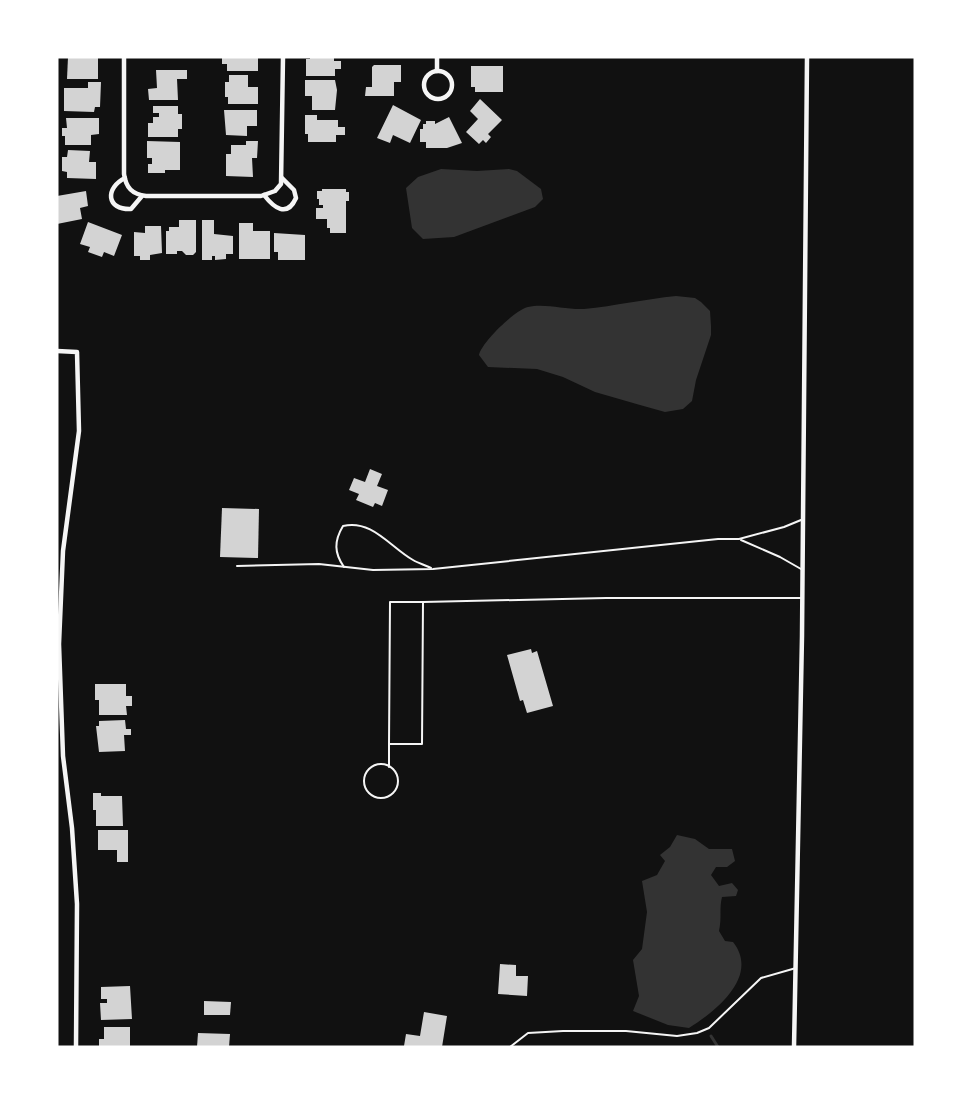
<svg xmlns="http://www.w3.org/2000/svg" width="972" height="1104" font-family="'Source Sans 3',sans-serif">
<rect width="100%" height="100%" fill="#111"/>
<g fill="#333">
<path d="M441 169 477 171 509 169 517 171 541 189 543 199 535 207 454 237 423 239 412 228 406 188 418 177Z"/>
<path d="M676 296 695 298 701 302 710 311 711 326V335L696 380 692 401 683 409 665 412 640 405 595 392 563 377 537 369 488 367 479 355C482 342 515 310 528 307 545 303 566 310 584 309 615 306 645 299 676 296Z"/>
<path d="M677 835 695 839 709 849H732L735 861 727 867H716L711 875 719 886 732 883 738 890 736 896 722 897C719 909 722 917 719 931L725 941 733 942C760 976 716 1011 689 1028L668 1025 633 1011 639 996 633 960 642 949 647 912 642 881 657 875 665 861 660 855 670 847Z"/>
</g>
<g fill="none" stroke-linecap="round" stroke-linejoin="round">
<path stroke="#333" stroke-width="3" d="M711 1036 718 1047"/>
</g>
<g fill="#d3d3d3">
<path d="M68 57H98V79H67Z"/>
<path d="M222 57H258V71H227V64H222Z"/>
<path d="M310 57H334V61H341V69H335V76H306V59H310Z"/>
<path d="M374 65H401V82H394V96H365L366 87H372V67Z"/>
<path d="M471 66H503V92H475V87H471Z"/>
<path d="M156 70H187V79H177L178 100H149L148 89 157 88Z"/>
<path d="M229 75H248V87H258V104H228V97H225V82H229Z"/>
<path d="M305 80H335L337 90 335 110H312V96H305Z"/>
<path d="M88 82H101L100 107H95L94 112 64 111V88H88Z"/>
<path d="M480 99 502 120 488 134 491 137 486 143 483 140 479 144 466 132 478 119 470 111Z"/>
<path d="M393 105 421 120 410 143 393 135 390 143 377 138Z"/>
<path d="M153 106H178V114H182V129H178V137H148V123H153V117H159V113H153Z"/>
<path d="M224 110H257V126H247V136L226 135Z"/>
<path d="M305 115H317V120H338V127H345V135H336V142H308V134H305Z"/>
<path d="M449 117 462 143 447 148H426V142H420V129H423V124H426V121H435V124Z"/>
<path d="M66 118H99V134L91 135V145H65V136H62V128H67Z"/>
<path d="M147 141 180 142V170H165V173H148V164H152V158H147Z"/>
<path d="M246 141H258L257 158H252L253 177 226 176V154H231V145H246Z"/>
<path d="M68 150 90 151 89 162H96V179L67 178V172L62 171V157H67Z"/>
<path d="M322 189H346V192H349V201H346V233H330V228H327V219H316V208H323V205H319V199H317V191H322Z"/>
<path d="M86 191 88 206 80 208 82 219 57 224V196Z"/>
<path d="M179 220H196V252L193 255H186L182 251H177V254H166V231H169V227H179Z"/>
<path d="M202 220H214V234L233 236V254H226V259L215 260V256H212V260H202Z"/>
<path d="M88 222 122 235 114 256 104 252 102 257 88 252 90 247 80 244Z"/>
<path d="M239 223H253V231H270V259H239Z"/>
<path d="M145 226H161L162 253 150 255V260H140V256H134V232L145 233Z"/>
<path d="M274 233 305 235V260H278V252H274Z"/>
<path d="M370 469 382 474 377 486 388 490 382 506 375 503 373 507 356 500 359 494 349 490 354 478 365 482Z"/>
<path d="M222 508 259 509 258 558 220 557Z"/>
<path d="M531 649 532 653 537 651 553 706 527 713 523 700 520 701 507 655Z"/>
<path d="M95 684H126V696H132V706H126L127 715H99V700H95Z"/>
<path d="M125 720 126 729H131V735H124L125 751 99 752 96 726H99V721Z"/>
<path d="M93 793H101V796H122L123 826H96V810H93Z"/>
<path d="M98 830H128V862H117V850H98Z"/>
<path d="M500 964 516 965V976H528L527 996 498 994Z"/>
<path d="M130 986 132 1019 101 1020 100 1003H107V999H101V987Z"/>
<path d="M204 1001 231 1002 230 1015H204Z"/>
<path d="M424 1012 447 1016 442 1047 404 1046 406 1034 420 1036Z"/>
<path d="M104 1027H130V1047H99V1039H104Z"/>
<path d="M198 1033 230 1034 229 1047H197Z"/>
</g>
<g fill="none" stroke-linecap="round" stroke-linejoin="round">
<g stroke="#f5f5f5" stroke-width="2">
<path d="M741 540 780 557 801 569"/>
<path d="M237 566 319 564 373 570 433 569 718 539H739L784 527 801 520"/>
<path d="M344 567C334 553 334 541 343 526 372 519 390 547 413 560 418 563 425 565 431 568"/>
<path d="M423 602H390L389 744H422L423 602 606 598H803"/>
<circle cx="381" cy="781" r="17"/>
<path d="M389 767V744"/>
<path d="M510 1047 528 1033 563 1031H626L677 1036 697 1033 709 1028 761 978 796 968"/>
</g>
<g stroke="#f5f5f5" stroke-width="4.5">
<path d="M124 57V174C126 188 132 194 146 196H261L275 191 281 184 283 57"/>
<path d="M437 57V71"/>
<circle cx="438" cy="85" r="14"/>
<path d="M125 178C105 188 106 210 131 209L142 196"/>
<path d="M264 195C274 208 287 218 296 198L294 190 282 178"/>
<path d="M57 351 77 352 79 431 63 551 59 644 63 756 72 828 77 904 76 1047"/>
<path d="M794 1047 802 636 807 57"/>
</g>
</g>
<rect width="972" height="1104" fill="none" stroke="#ffffff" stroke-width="117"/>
</svg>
